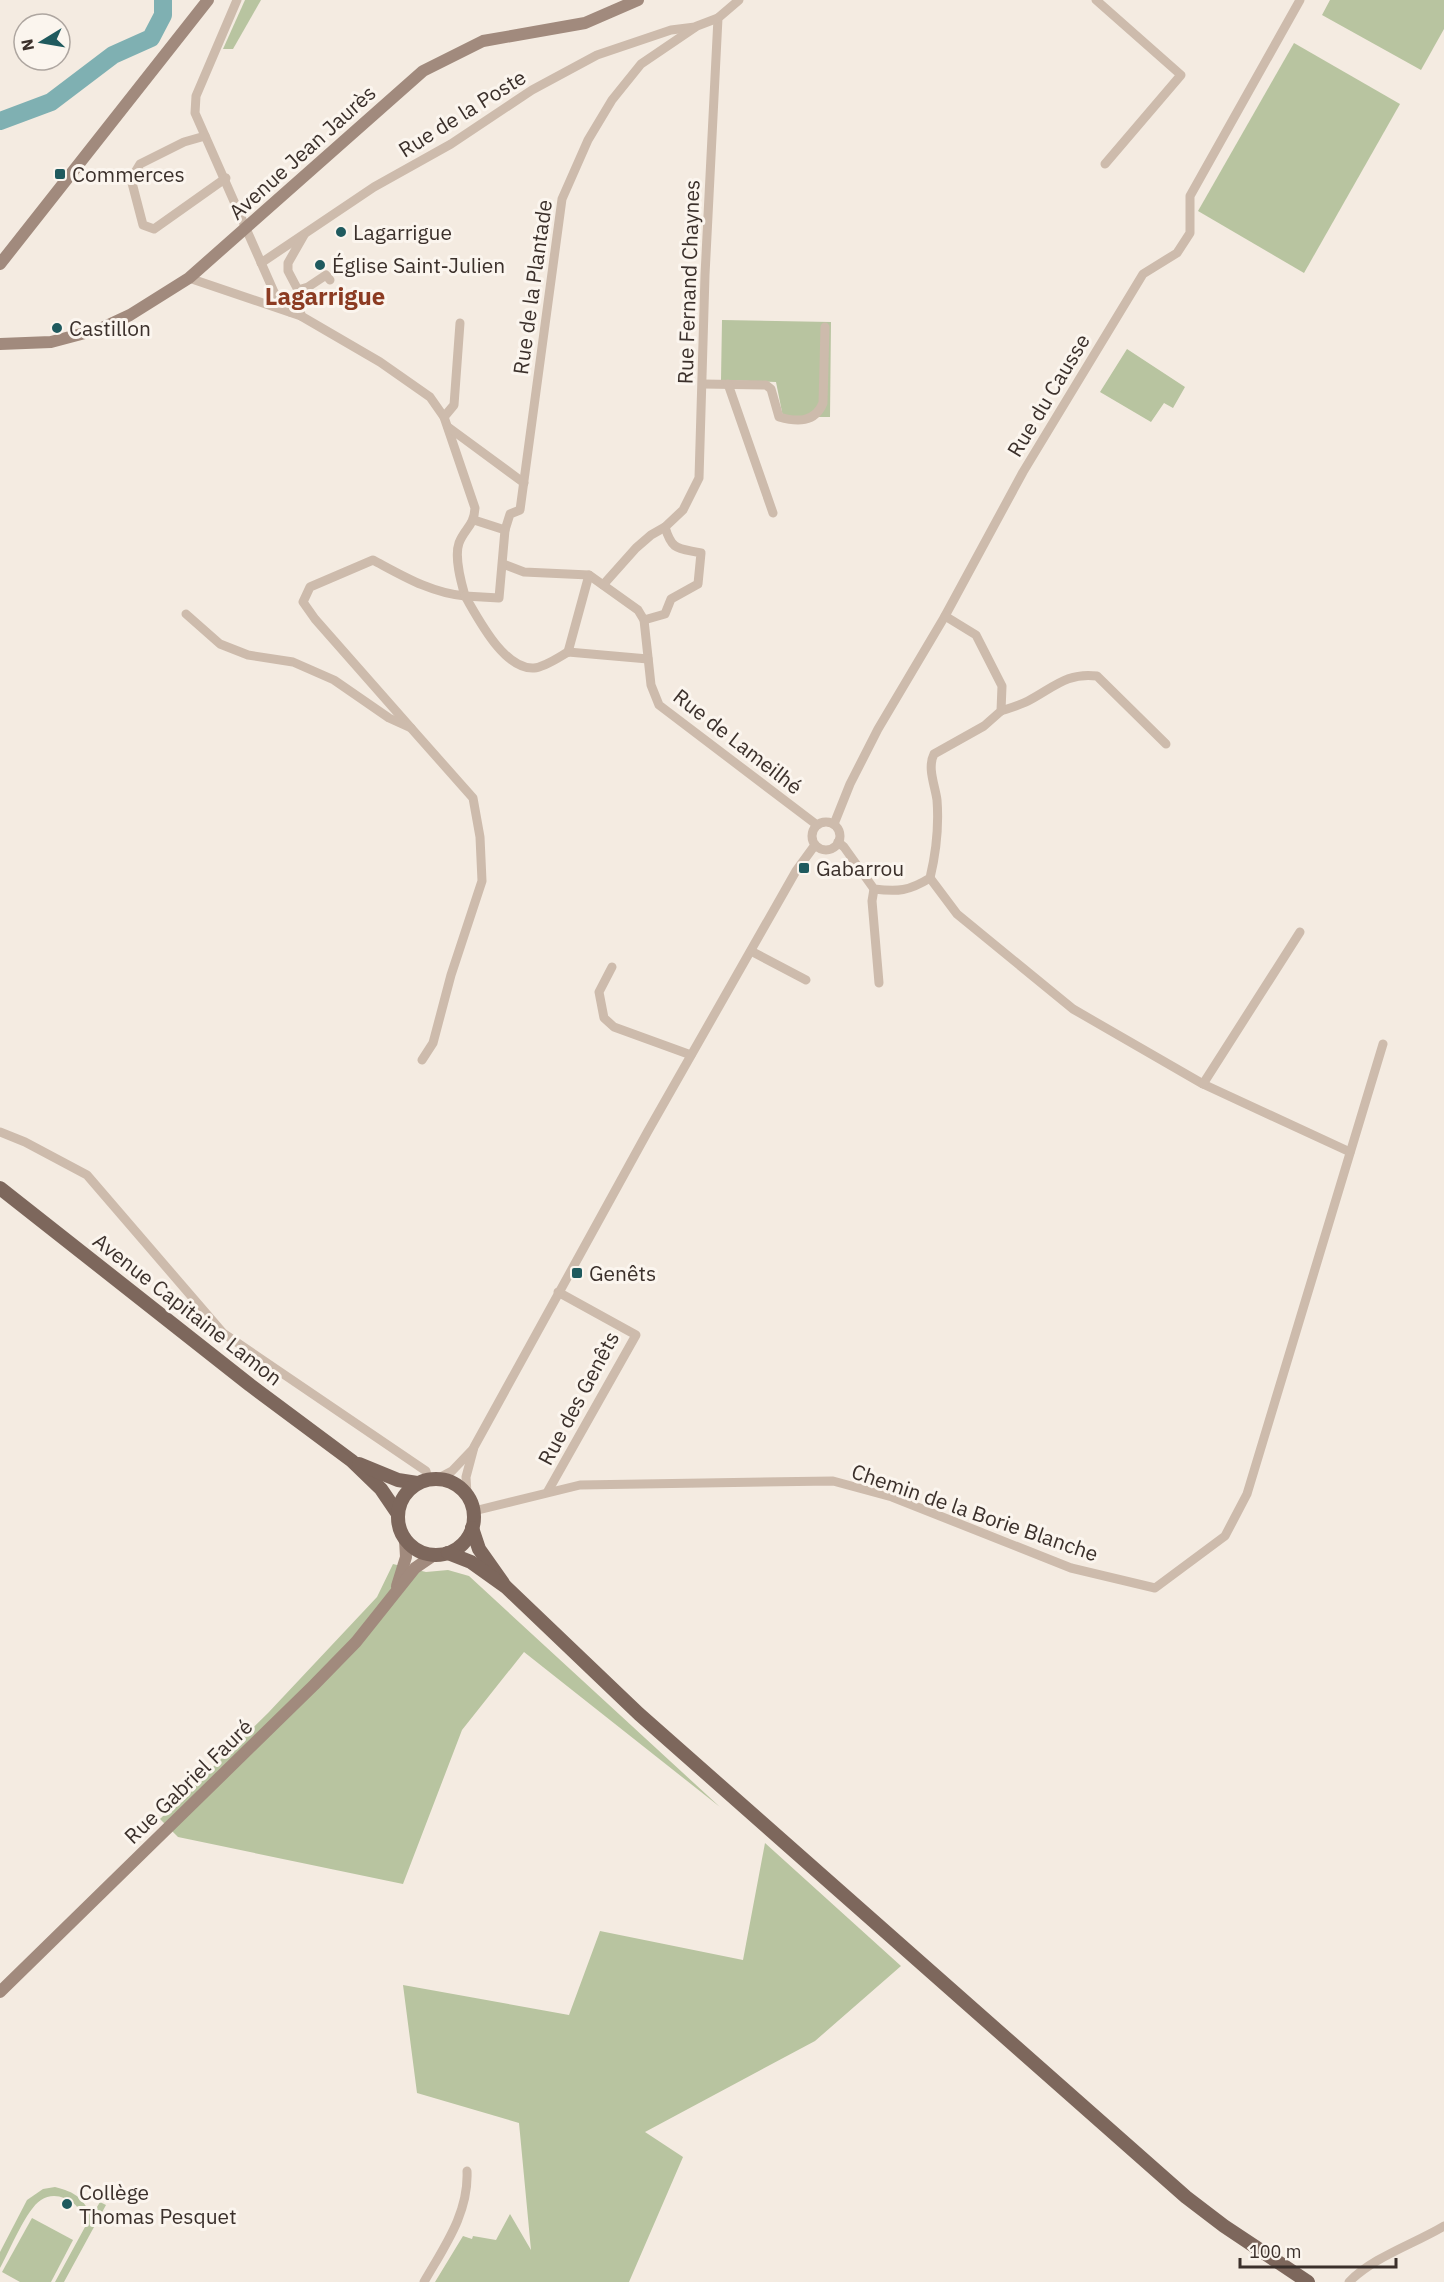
<svg xmlns="http://www.w3.org/2000/svg" width="1444" height="2282" font-family="'IBM Plex Sans',sans-serif">
<rect width="100%" height="100%" fill="#f4ebe1"/>
<g fill="#b8c4a0">
<path d="M245 0H261L233 49H223Z"/>
<path d="M1330 0H1444V29L1421 70 1322 15Z"/>
<path d="M1294 43 1400 104 1304 273 1198 211Z"/>
<path d="M722 320 831 322 830 417H783L776 382 721 380Z"/>
<path d="M1127 349 1185 387 1173 408 1164 403 1151 422 1100 392Z"/>
<path d="M393 1564 426 1572 448 1570 469 1576 720 1807 524 1652 462 1730 403 1884 178 1837 160 1819 268 1713 377 1597Z"/>
<path d="M765 1843 901 1966 815 2041 645 2132 683 2157 629 2282H435L463 2236 472 2239 473 2236 496 2240 510 2214 531 2250 519 2123 417 2093 403 1985 569 2015 600 1931 743 1960Z"/>
<path d="M55 2187C75 2192 84 2198 91 2217L100 2202 106 2205 64 2282H55L85 2227C82 2214 78 2202 64 2198 57 2195 48 2195 41 2200 27 2208 9 2252 0 2268V2252L27 2200 43 2189Z"/>
<path d="M32 2218 73 2240 51 2282H20L2 2272Z"/>
</g>
<g fill="none" stroke-linecap="round" stroke-linejoin="round">
<path stroke="#7fb0b2" stroke-width="18" d="M0 121 51 102 113 55 151 38 163 15V0"/>
<g stroke="#cdbbac" stroke-width="9">
<path d="M237 0 196 96 195 113 274 292 290 312"/>
<path d="M1096 0 1181 75 1105 164"/>
<path d="M205 136 184 142 140 164 131 179 143 225 154 229 226 178"/>
<path d="M261 263 374 187 451 144 532 90 597 55 671 30 695 27"/>
<path d="M189 278 301 316 380 362 430 397 444 417 475 508C474 526 465 528 459 543 454 557 461 582 465 596 431 593 403 576 373 560L310 587 303 602 315 619 411 728"/>
<path d="M298 290 308 287 326 275 330 280"/>
<path d="M301 316 298 290 288 271V263L304 235"/>
<path d="M703 384 766 385 771 389 779 417C797 422 815 423 823 403L825 327"/>
<path d="M728 384 773 513"/>
<path d="M444 417 454 405 460 323"/>
<path d="M448 427 524 483"/>
<path d="M474 520 505 530"/>
<path d="M503 564 524 572 589 575 638 610 644 620 651 685 659 705 817 825"/>
<path d="M603 585 636 548 651 535 665 527 683 510 699 478 705 275 718 18 739 0"/>
<path d="M465 596 499 598 505 530 510 514 520 510 562 199 588 140 612 100 641 64 697 26 718 18"/>
<path d="M465 596C478 618 504 670 534 668 545 667 559 657 568 652"/>
<path d="M186 614 220 644 248 655 293 662 334 680 389 718 411 728 473 798 480 837 482 881 451 975 433 1043 422 1060"/>
<path d="M644 620 665 614 671 599 698 584 701 553C678 548 672 551 665 527"/>
<path d="M568 652 648 659"/>
<path d="M568 652 589 575"/>
<path d="M1001 711C1010 708 1020 705 1028 701 1053 688 1067 672 1097 676L1166 744"/>
<circle cx="826" cy="836" r="14"/>
<path d="M834 824 850 784 878 729 945 616 1023 472 1143 274 1177 253 1190 233V196L1300 0"/>
<path d="M838 842 844 847 874 889C898 892 909 891 930 878 936 853 939 826 937 800 935 785 927 768 934 754L984 726 1001 711 1002 686 976 635 945 616"/>
<path d="M930 878 957 914 1073 1009 1203 1084 1350 1152"/>
<path d="M874 889 872 901 879 983"/>
<path d="M751 951 806 980"/>
<path d="M612 967 599 992 604 1018 614 1027 691 1055"/>
<path d="M1203 1084 1300 932"/>
<path d="M0 1132 25 1142 87 1175 223 1333 426 1471 428 1479"/>
<path d="M437 1479 452 1471 473 1449"/>
<path d="M548 1491 636 1335 558 1292"/>
<path d="M467 1494 466 1477 474 1447 648 1131 796 871 815 845"/>
<path d="M474 1511 580 1485 833 1481 892 1497 1071 1568 1155 1588 1225 1536 1247 1494 1383 1044"/>
<path d="M424 2282C444 2247 469 2213 467 2171"/>
<path d="M1349 2282C1373 2257 1414 2244 1444 2226"/>
</g>
<g stroke="#a18a7d" stroke-width="12">
<path d="M0 264 208 0"/>
<path d="M0 344 51 342 100 329 130 315 189 278 423 71 483 41 585 23 638 0"/>
<path d="M397 1586 406 1557 405 1540"/>
<path d="M0 1992 314 1685 356 1642 415 1568 434 1555"/>
</g>
<g stroke="#7d675c" stroke-width="14">
<path d="M0 1188 250 1385 352 1461 381 1489 398 1514"/>
<path d="M359 1464 398 1480 417 1483"/>
<circle cx="436" cy="1517" r="38"/>
<path d="M472 1528 479 1549 503 1583"/>
<path d="M448 1553 471 1562 506 1587 639 1714 1186 2197 1224 2226 1308 2282"/>
</g>
</g>
<g fill="#1f5a5e" stroke="#fbf5ee" stroke-width="2">
<rect x="54" y="168" width="12" height="12" rx="3"/>
<circle cx="341" cy="232" r="6"/>
<circle cx="320" cy="265" r="6"/>
<circle cx="57" cy="328" r="6"/>
<rect x="798" y="862" width="12" height="12" rx="3"/>
<rect x="571" y="1267" width="12" height="12" rx="3"/>
<circle cx="67" cy="2204" r="6"/>
</g>
<g text-anchor="middle" dominant-baseline="central" stroke-width="6" stroke-linejoin="round" paint-order="stroke">
<g font-size="21" fill="#3b302b" stroke="#fbf5ee">
<text transform="translate(462 113) rotate(-32)">Rue de la Poste</text>
<text transform="translate(302 152) rotate(-42)">Avenue Jean Jaurès</text>
<text transform="translate(688 282) rotate(-88)">Rue Fernand Chaynes</text>
<text transform="translate(532 287) rotate(-82)">Rue de la Plantade</text>
<text transform="translate(1048 395) rotate(-59)">Rue du Causse</text>
<text transform="translate(738 741) rotate(38)">Rue de Lameilhé</text>
<text transform="translate(188 1309) rotate(38)">Avenue Capitaine Lamon</text>
<text transform="translate(578 1398) rotate(-62)">Rue des Genêts</text>
<text transform="translate(975 1512) rotate(19)">Chemin de la Borie Blanche</text>
<text transform="translate(188 1781) rotate(-44)">Rue Gabriel Fauré</text>
</g>
<g font-size="21" fill="#3b302b" stroke="#fbf5ee" text-anchor="start">
<text x="72" y="174">Commerces</text>
<text x="353" y="232">Lagarrigue</text>
<text x="332" y="265">Église Saint-Julien</text>
<text x="69" y="328">Castillon</text>
<text x="816" y="868">Gabarrou</text>
<text x="589" y="1273">Genêts</text>
<text x="79" y="2192">Collège<tspan x="79" dy="24">Thomas Pesquet</tspan></text>
</g>
<g font-size="24" font-weight="bold" fill="#8c3b22" stroke="#fbf5ee">
<text x="325" y="296">Lagarrigue</text>
</g>
</g>
<g transform="translate(42 42) rotate(259)"><circle r="28" fill="#fbf5ee" stroke="#aea6a0" stroke-width="1.5"/>
<path d="M0-4.5L10 22L0 15L-10 22Z" fill="#1f5a5e"/>
<text y="-9" font-size="16" font-weight="bold" text-anchor="middle" fill="#3b302b">N</text>
</g>
<path d="M1240 2258v9h156v-9" fill="none" stroke="#3b302b" stroke-width="3"/>
<text x="1249" y="2258" font-size="18" fill="#3b302b" stroke="#fbf5ee" stroke-width="4.5" paint-order="stroke">100 m</text>
</svg>
